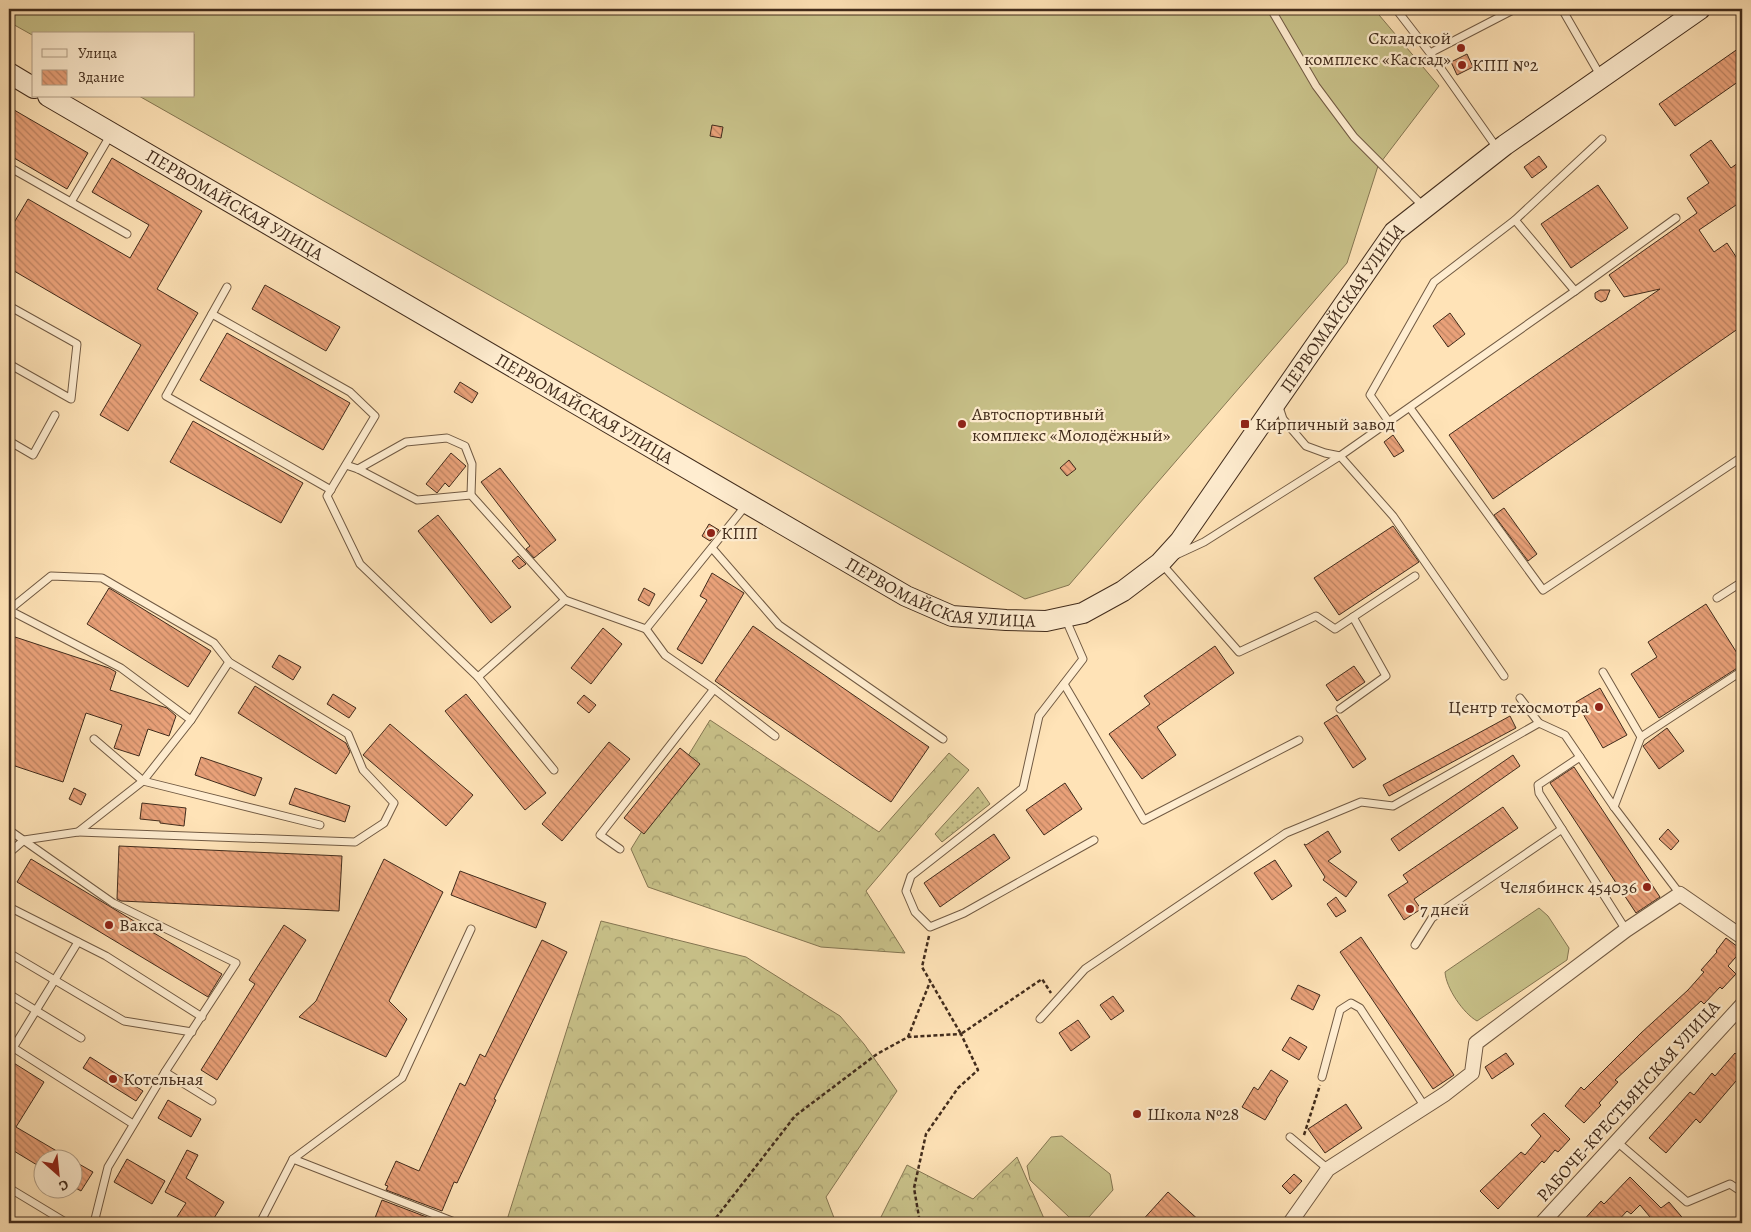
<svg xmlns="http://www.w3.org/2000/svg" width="1751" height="1232" font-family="Alegreya,serif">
<defs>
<pattern id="grass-dots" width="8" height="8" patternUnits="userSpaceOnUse" patternTransform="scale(1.25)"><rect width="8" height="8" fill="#c8c189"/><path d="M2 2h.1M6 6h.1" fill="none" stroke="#a49d6f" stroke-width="1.8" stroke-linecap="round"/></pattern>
<pattern id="forest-crowns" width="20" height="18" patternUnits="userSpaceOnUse" patternTransform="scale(1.25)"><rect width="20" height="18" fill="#c8c189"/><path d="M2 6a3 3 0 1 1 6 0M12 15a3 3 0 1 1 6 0" fill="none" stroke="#a49d6f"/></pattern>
<pattern id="building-back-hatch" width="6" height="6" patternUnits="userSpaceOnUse" patternTransform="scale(1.25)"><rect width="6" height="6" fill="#e9a179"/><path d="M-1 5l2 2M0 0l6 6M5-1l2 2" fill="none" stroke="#be8362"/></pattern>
</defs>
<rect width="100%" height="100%" fill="#ffe3b7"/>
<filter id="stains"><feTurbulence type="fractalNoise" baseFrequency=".004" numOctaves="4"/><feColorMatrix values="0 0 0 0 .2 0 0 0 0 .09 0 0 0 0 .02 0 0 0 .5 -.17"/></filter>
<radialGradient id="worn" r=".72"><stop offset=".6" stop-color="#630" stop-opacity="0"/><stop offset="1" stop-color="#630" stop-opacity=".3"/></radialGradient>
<path fill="url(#grass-dots)" stroke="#857652" d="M978 787 990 804 942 842 935 834Z"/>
<g fill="url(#forest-crowns)" stroke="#857652">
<path d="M710 720 879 832 949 753 969 770 866 891 905 953 821 947 648 887 631 849Z"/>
<path d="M601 921 746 957 840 1016 864 1044 897 1091 826 1197 836 1223H506Z"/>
<path d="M1017 1157 1046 1223H878L907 1165 973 1199Z"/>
</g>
<g fill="#c8c189" stroke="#857652">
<path d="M9 9H1374L1439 86 1378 166 1347 263 1069 585 1025 599 139 96H194V34H34V36L9 22Z"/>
<path d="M1539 908 1548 916 1569 948 1567 960 1477 1021C1463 1013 1446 988 1445 972Z"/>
<path d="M1062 1136 1110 1174 1113 1190 1089 1217H1069L1030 1180 1027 1166 1051 1137Z"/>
</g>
<g fill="url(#building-back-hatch)" stroke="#422c1c">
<path d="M1742 46V79L1675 126 1659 104Z"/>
<path d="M1467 54 1473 67 1457 75 1451 62Z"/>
<path d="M9 107 88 153 67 189 9 155Z"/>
<path d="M712 125 723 127 721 138 710 136Z"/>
<path d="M1711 140 1731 168 1742 160V201L1699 230 1714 252 1727 243 1742 266V326L1493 499 1449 435 1660 289 1624 297 1609 275 1697 213 1687 198 1709 183 1690 155Z"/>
<path d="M1539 156 1547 167 1532 178 1524 167Z"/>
<path d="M112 158 202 211 157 289 198 313 128 431 100 415 141 345 9 268V231L28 199 130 258 149 225 92 192Z"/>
<path d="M1598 185 1628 228 1571 268 1541 224Z"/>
<path d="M265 285 340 327 326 351 252 309Z"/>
<path d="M1600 290H1610L1606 300 1601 302 1596 299 1595 297V293Z"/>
<path d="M1450 313 1465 334 1448 347 1433 326Z"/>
<path d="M227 333 350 403 323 450 200 380Z"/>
<path d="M460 382 478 393 472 403 454 392Z"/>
<path d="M193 421 303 483 281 523 170 462Z"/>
<path d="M1393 435 1404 451 1394 457 1384 442Z"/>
<path d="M451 453 466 466 449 487 445 483 437 493 426 484Z"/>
<path d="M1069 460 1076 469 1067 476 1060 468Z"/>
<path d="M500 468 556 540 534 558 526 549 530 546 481 482Z"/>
<path d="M1504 508 1537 554 1528 561 1494 515Z"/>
<path d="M438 515 511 607 491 623 418 531Z"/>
<path d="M709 524 719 530 710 541 702 536Z"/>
<path d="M1393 526 1419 562 1339 615 1314 578Z"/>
<path d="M518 556 526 564 519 569 512 561Z"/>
<path d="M712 573 744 593 702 664 677 649 707 600 700 596Z"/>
<path d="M109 588 211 651 188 687 87 624Z"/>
<path d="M644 588 655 594 649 606 638 600Z"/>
<path d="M1706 604 1742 661V665L1659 718 1631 674 1657 657 1648 642Z"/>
<path d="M753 626 929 747 891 802 715 681Z"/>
<path d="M603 628 622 644 591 684 571 668Z"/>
<path d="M9 635 109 668 116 672 110 690 167 708 176 716 169 736 148 729 139 756 114 748 122 725 86 713 63 782 9 764Z"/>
<path d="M1215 646 1234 673 1157 727 1176 755 1142 779 1109 734 1150 704 1144 696Z"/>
<path d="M279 655 301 667 293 680 272 667Z"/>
<path d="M1354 666 1365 682 1337 701 1326 685Z"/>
<path d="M255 686 346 743 350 752 336 774 238 713Z"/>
<path d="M1600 688 1627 735 1603 748 1576 702Z"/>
<path d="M333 694 356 708 349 718 327 704Z"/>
<path d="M466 694 546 793 525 810 445 711Z"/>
<path d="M584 695 596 705 589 713 577 703Z"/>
<path d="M1337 715 1366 759 1353 768 1324 723Z"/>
<path d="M1510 716 1516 728 1389 796 1383 785Z"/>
<path d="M390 724 473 795 446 826 363 755Z"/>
<path d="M1667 728 1684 751 1659 769 1643 746Z"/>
<path d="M609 742 630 759 562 841 542 824Z"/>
<path d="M680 748 700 764 644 834 624 818Z"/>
<path d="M1513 755 1520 766 1399 851 1391 839Z"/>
<path d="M201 757 262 778 255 796 195 775Z"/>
<path d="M1574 767 1660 897 1636 913 1550 783Z"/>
<path d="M1065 783 1082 809 1044 835 1026 810Z"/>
<path d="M74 788 86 794 81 805 69 799Z"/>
<path d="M295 788 350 806 345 822 289 804Z"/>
<path d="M142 803 186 808 184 826 160 823V821L140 819Z"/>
<path d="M1503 807 1518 828 1414 899 1421 909 1404 920 1388 895 1408 882 1403 875Z"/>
<path d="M1668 829 1679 841 1671 850 1659 839Z"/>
<path d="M1328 831 1341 852 1328 861 1357 882 1346 897 1323 880 1325 877 1304 844 1306 845Z"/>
<path d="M994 834 1010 858 940 907 924 883Z"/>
<path d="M119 846 342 856 339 911 121 901 117 899Z"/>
<path d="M31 859 222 974 208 997 17 882Z"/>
<path d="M384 859 443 892 389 1001 407 1019 386 1057 299 1017 316 1001Z"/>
<path d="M1275 860 1292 886 1272 900 1254 873Z"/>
<path d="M460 871 546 903 536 928 451 895Z"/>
<path d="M1336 897 1346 911 1336 917 1327 904Z"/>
<path d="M284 925 306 940 217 1080 201 1070 255 984 249 980Z"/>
<path d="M1361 937 1454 1075 1433 1089 1340 952Z"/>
<path d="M1726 938 1742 950 1728 966 1736 974 1722 989 1720 987 1704 1004 1701 1001 1615 1080 1618 1082 1599 1103 1601 1105 1584 1123 1565 1106 1581 1087 1584 1090 1641 1033 1688 990 1704 972 1701 970 1717 952 1716 951Z"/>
<path d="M542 940 567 952 494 1099 496 1100 457 1183 454 1182 442 1211 386 1190 388 1186 385 1185 396 1161 419 1171 460 1083 465 1086 480 1054 485 1057Z"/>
<path d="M1298 985 1320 995 1313 1010 1291 999Z"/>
<path d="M1113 996 1124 1011 1111 1020 1100 1005Z"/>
<path d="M1078 1020 1090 1037 1071 1051 1059 1033Z"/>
<path d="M1290 1037 1307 1047 1299 1060 1282 1050Z"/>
<path d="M1506 1053 1514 1064 1492 1079 1485 1067Z"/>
<path d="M1735 1053 1742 1060V1074L1700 1123 1696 1119 1666 1153 1649 1138 1690 1092 1694 1095 1712 1073 1715 1076Z"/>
<path d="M90 1057 143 1091 136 1101 83 1068Z"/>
<path d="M9 1060 44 1082 16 1127 72 1160H42V1168L9 1148Z"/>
<path d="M1271 1070 1288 1081 1276 1100H1277L1265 1120 1242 1107 1254 1087 1258 1090Z"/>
<path d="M168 1100 201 1119 191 1137 158 1118Z"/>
<path d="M1346 1104 1362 1128 1325 1153 1308 1129Z"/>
<path d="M1544 1113 1570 1139 1558 1152 1555 1150 1544 1163 1542 1161 1498 1209 1480 1191 1521 1152 1525 1155 1541 1136 1531 1125Z"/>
<path d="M187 1150 198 1155 186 1178 224 1202 211 1223H173L186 1203 165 1192Z"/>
<path d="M127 1159 165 1181 152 1204 114 1182Z"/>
<path d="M72 1160 93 1172 81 1191 72 1186Z"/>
<path d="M1294 1174 1302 1181 1290 1194 1282 1186Z"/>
<path d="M1630 1177 1661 1208 1669 1202 1687 1223H1655L1640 1205 1631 1214 1627 1211 1616 1223H1581L1601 1201 1604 1204Z"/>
<path d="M1168 1192 1202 1223H1140Z"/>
<path d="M382 1200 437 1221V1223H373Z"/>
</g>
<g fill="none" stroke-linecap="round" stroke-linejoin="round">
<defs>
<g id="lane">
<path d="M1271 9 1316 86 1354 137 1424 207"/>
<path d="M1396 9 1430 53 1497 148"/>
<path d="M1562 9 1600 75"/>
<path d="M1430 53 1515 9"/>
<path d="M9 167 127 234"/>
<path d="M71 202 111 134"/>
<path d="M227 287 166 396 331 490"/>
<path d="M1575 291 1676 218"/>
<path d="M9 306 77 344 71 399 9 364"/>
<path d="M212 314 350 392 375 416 327 496 360 564 478 677 565 600 646 629 747 504"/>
<path d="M1278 404 1283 419 1306 446 1325 453 1340 456 1393 516 1504 676"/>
<path d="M1410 408 1543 590 1742 457"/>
<path d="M1389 422 1370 395 1434 282 1515 220"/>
<path d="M9 441 33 455 55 415"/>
<path d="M346 465 358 469 417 500 471 495 565 600"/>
<path d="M358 469 406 442 447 438 465 446 472 464 471 495"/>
<path d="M712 548 779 625 943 739"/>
<path d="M1176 555 1204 542 1340 456 1575 291 1515 220 1602 139"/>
<path d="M1161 563 1239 652 1316 616 1335 629 1415 576"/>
<path d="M1717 598 1742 582"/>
<path d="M1066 620 1083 659 1039 716 1023 788 911 876 906 891 915 912 930 927 964 913 1094 840"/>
<path d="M646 629 665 655 714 689 775 736"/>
<path d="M1603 672 1641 737 1614 807"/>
<path d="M478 677 554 770"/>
<path d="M1064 684 1144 820 1299 740"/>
<path d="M1520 698 1539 723"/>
<path d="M1340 709 1386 676 1353 617"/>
<path d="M1641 737 1742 671"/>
<path d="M94 739 143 781 320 825"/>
<path d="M1580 757 1538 785 1539 793 1626 930"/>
<path d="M9 830 113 903 236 963 165 1072 108 1167 94 1223"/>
<path d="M78 832 355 842 384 823 394 803 363 770 348 734 229 662 214 643 102 578 51 576 9 610 121 668 191 720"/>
<path d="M620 849 600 835 714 689"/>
<path d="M9 853 24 840 78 832 143 781 191 720 229 662"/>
<path d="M9 907 106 956 202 1017"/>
<path d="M1415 945 1432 918 1562 829"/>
<path d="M9 953 124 1021 192 1032"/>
<path d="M9 994 81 1038"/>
<path d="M1040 1019 1085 969 1286 833 1361 802 1393 806 1539 723 1565 735 1614 807 1680 894"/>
<path d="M9 1045 133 1124"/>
<path d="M13 1048 78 942"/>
<path d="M165 1072 212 1101"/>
<path d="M1322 1077 1340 1010 1351 1003 1360 1008 1425 1107"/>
<path d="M1290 1137 1328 1169"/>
<path d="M1616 1141 1687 1202 1730 1184 1742 1192"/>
<path d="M293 1159 457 1223"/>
<path d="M9 1188 67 1223"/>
<path d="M260 1223 293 1159 402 1078 471 929"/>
</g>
<g id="street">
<path d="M1290 1223 1328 1169 1445 1094 1472 1073 1476 1043 1626 930 1680 894 1742 937"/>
<path d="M1542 1223 1742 1005"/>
</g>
<g id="secondary">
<path d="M9 73 34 88"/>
<path id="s1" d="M48 96 906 596 952 616 1006 620 1046 621 1083 613 1123 591 1160 563 1180 541 1394 232 1505 145 1700 9"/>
</g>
</defs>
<use href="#lane" stroke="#715a43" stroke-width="9"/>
<use href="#street" stroke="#715a43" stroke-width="16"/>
<use href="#secondary" stroke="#422c1c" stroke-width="22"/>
<g stroke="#422c1c" stroke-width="2.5" stroke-dasharray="4 2.5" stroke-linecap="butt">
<path d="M929 936 922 967 961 1034 1042 979 1051 993"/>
<path d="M908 1037 930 982"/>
<path d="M1304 1135 1320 1085"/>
<path d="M712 1223 795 1116 877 1054 908 1037 961 1034 978 1070 958 1088 926 1134 914 1188 920 1223"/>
</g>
<use href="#lane" stroke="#ffedd0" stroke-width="7"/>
<use href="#street" stroke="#ffedd0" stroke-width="14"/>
<use href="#secondary" stroke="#ffedd0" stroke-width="20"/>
</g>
<g fill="#8f2418" stroke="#ffedd0" stroke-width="2">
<circle cx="1461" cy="48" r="5"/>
<circle cx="1462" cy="65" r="5"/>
<circle cx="962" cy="424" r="5"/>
<rect x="1240" y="419" width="10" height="10" rx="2.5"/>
<circle cx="711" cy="533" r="5"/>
<circle cx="1599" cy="707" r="5"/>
<circle cx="1647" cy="887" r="5"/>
<circle cx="1410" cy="909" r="5"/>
<circle cx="109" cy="925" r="5"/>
<circle cx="113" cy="1079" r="5"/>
<circle cx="1137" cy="1114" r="5"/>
</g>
<g text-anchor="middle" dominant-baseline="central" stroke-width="4.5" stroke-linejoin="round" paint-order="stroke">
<g font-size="18" fill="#422c1c" stroke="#ffedd0" text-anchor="start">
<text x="1451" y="38" text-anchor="end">Складской<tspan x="1451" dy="21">комплекс «Каскад»</tspan></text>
<text x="1472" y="65">КПП №2</text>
<text x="972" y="414">Автоспортивный<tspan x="972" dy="21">комплекс «Молодёжный»</tspan></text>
<text x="1255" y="424">Кирпичный завод</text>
<text x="721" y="533">КПП</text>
<text x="1589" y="707" text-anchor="end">Центр техосмотра</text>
<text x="1637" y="887" text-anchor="end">Челябинск 454036</text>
<text x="1420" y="909">7 дней</text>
<text x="119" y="925">Вакса</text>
<text x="123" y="1079">Котельная</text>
<text x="1147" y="1114">Школа №28</text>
</g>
<g font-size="18" fill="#422c1c" stroke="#ffedd0">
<text stroke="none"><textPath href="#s1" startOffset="216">ПЕРВОМАЙСКАЯ УЛИЦА</textPath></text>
<text stroke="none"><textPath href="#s1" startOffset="1581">ПЕРВОМАЙСКАЯ УЛИЦА</textPath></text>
<text stroke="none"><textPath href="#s1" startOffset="621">ПЕРВОМАЙСКАЯ УЛИЦА</textPath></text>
<text stroke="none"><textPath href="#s1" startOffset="1026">ПЕРВОМАЙСКАЯ УЛИЦА</textPath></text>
<text transform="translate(1628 1101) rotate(-48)">РАБОЧЕ-КРЕСТЬЯНСКАЯ УЛИЦА</text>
</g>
</g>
<rect width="1751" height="1232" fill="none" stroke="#ffe3b7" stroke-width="30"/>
<rect x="10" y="10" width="1731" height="1212" fill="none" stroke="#422c1c" stroke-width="2.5"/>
<rect x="15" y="15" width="1721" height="1202" fill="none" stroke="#422c1c"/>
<rect x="32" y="32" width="162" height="65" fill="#ffedd0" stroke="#b3a088"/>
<rect x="42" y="49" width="25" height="8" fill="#ffedd0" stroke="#b3a088"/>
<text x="78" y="58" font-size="15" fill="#422c1c">Улица</text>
<rect x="42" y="70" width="25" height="15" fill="url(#building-back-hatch)" stroke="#b3a088"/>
<text x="78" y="82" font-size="15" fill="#422c1c">Здание</text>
<g transform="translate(58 1174) rotate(153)"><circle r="24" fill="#ffedd0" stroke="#b3a088"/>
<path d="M0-4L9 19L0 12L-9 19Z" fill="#8f2418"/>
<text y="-8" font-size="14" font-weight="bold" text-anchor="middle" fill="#422c1c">С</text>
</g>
<rect width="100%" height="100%" filter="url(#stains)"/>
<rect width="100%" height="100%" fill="url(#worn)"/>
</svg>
